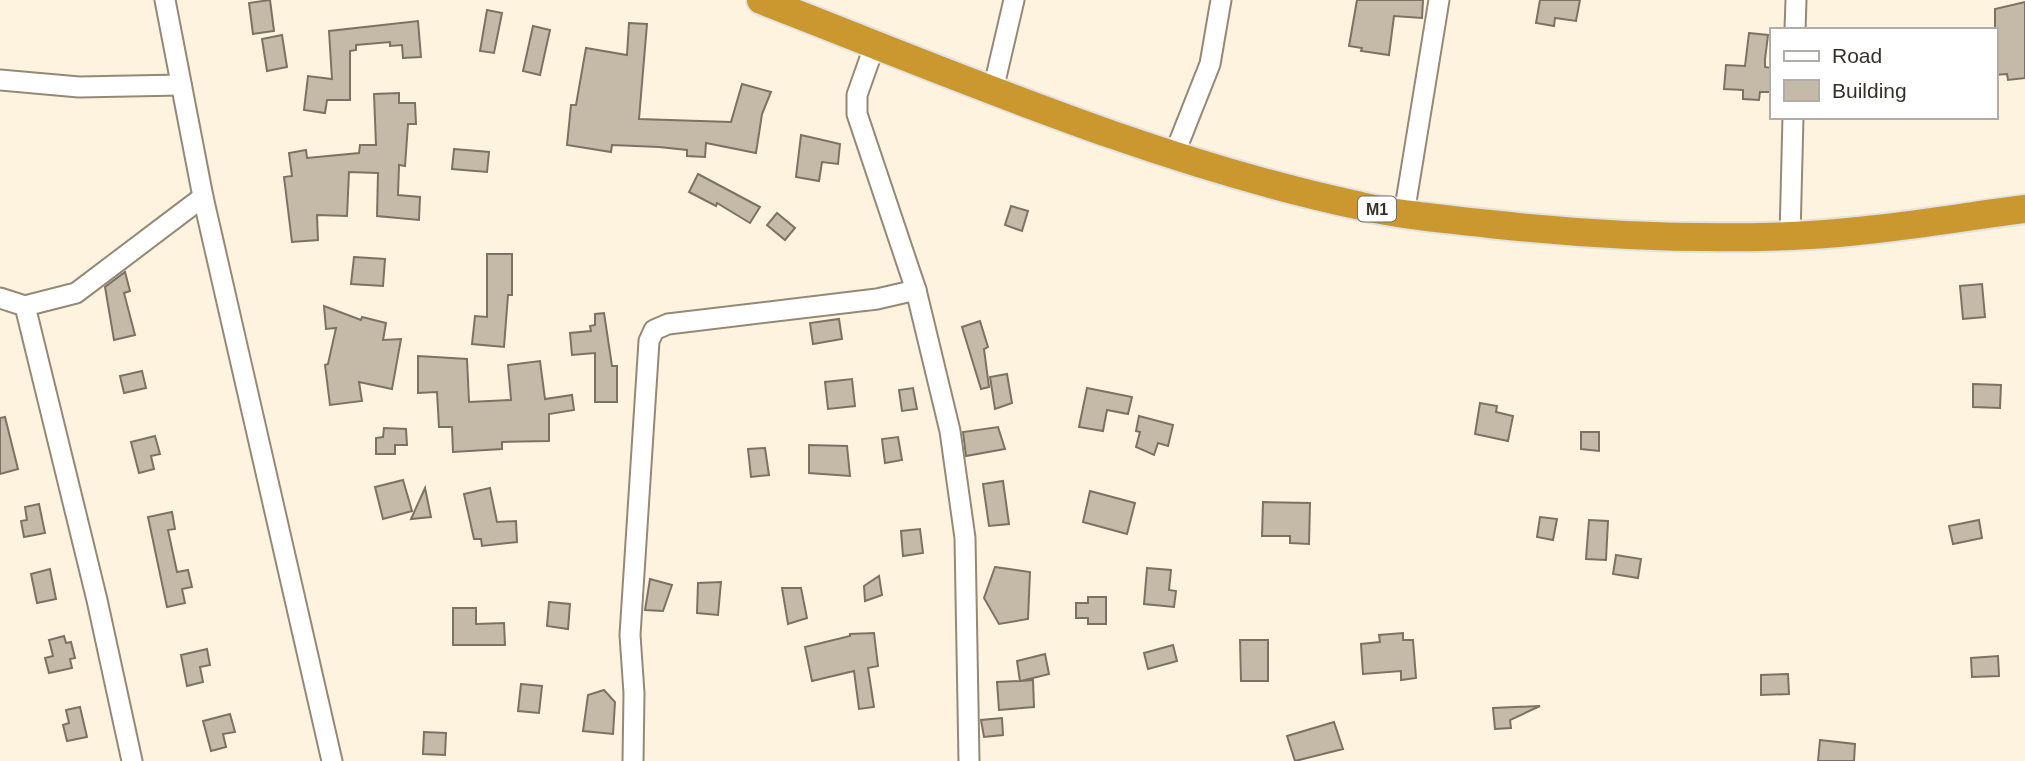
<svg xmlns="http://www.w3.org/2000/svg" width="2025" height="761" font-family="Arial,sans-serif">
<rect width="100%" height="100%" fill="#fef3df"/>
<g fill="#c5baa7" stroke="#7d7261" stroke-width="2">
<path d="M270 0 274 31 253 34 249 3Z"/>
<path d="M1357 0H1423L1422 18 1394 16 1389 55 1361 51 1362 48 1349 46Z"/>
<path d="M1540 0H1580L1576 21 1555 18 1554 26 1536 23Z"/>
<path d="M2025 2V78L2008 80 2007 74 1995 75V9Z"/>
<path d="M487 10 502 13 494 53 480 51Z"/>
<path d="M418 21 421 57 403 58 402 45 390 46V42L356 45V50L350 51V100H327L325 113 304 110 308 76 332 79 329 31Z"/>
<path d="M629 23 647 24 639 119 731 122 742 84 771 92 762 114 756 153 706 143 705 157 687 156V150L659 147 612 145 611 152 567 145 571 105H576L586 48 627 55Z"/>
<path d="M533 26 550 30 540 75 523 71Z"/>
<path d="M1749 33 1768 35 1765 59V67L1771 68V92H1760L1759 100 1743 99V90L1724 89 1726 65 1745 66Z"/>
<path d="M282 35 287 67 267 71 262 39Z"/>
<path d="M399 93V103H415L416 124H408L405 166 399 165 398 195 420 197 419 220 377 216 378 173 349 172 347 216 317 215 318 240 292 242 284 177 292 176 289 153 306 150 307 158 359 153 360 145H376L374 94Z"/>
<path d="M801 135 840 144 838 164 822 162 819 181 796 177Z"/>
<path d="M454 149 489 152 487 172 452 169Z"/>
<path d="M698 174 760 207 750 223 717 203 716 206 689 192Z"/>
<path d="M1011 206 1028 211 1022 231 1005 225Z"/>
<path d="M777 213 795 228 785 240 767 225Z"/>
<path d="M487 254H512V295H508L504 347 472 344 475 316 487 317Z"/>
<path d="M354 257 385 259 383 286 351 284Z"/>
<path d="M125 272 130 291 124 293 135 335 114 340 105 287Z"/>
<path d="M1982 284 1985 317 1963 319 1960 286Z"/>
<path d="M324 306 361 320 362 317 386 323 383 340 401 339 392 389 359 382 362 401 330 405 325 365 328 364 336 328 326 329Z"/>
<path d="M604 313 612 366H617V402H595V353L572 355 570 333 591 331 590 326 595 325V314Z"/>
<path d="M839 319 842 339 813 344 810 323Z"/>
<path d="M980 321 988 347 984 349 989 387 981 389 962 327Z"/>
<path d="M418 356 467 359 469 402 511 400 508 365 540 361 545 399 572 395 574 410 549 414V441L502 442V449L453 452 452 427H439L437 392 418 393Z"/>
<path d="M142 371 146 388 124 393 120 376Z"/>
<path d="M1007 374 1012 403 995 409 990 377Z"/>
<path d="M852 379 855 406 828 409 825 382Z"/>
<path d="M1973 384 2001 385 2000 408 1973 407Z"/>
<path d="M913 388 917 409 902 411 899 390Z"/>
<path d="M1087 388 1132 397 1128 414 1107 410 1103 431 1079 427Z"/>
<path d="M1480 403 1497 406 1496 412 1513 416 1508 441 1475 434Z"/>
<path d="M1139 416 1173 425 1168 446 1158 443 1154 455 1136 447 1140 432 1136 431Z"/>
<path d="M5 417 18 469 0 474V418Z"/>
<path d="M998 427 1005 449 966 456 963 432Z"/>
<path d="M384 428 406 429 407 445H395V454H376V438L383 437Z"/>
<path d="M1581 432H1599V451L1581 449Z"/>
<path d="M155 436 160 454 151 456 154 469 139 473 131 442Z"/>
<path d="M898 437 902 460 885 463 882 439Z"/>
<path d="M809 445 847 446 850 476 809 473Z"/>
<path d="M765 448 769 475 751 477 748 449Z"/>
<path d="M403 480 412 511 383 519 375 487Z"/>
<path d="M1003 481 1009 524 989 526 983 484Z"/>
<path d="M425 488 431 517 411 519Z"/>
<path d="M490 488 497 522 516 521 517 542 482 546 481 539H474L464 494Z"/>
<path d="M1090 491 1135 503 1127 534 1083 522Z"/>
<path d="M1263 502 1310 503 1309 544 1290 543V536H1262Z"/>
<path d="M39 504 45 533 24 537 21 521 27 520 25 507Z"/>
<path d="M172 512 175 529 168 530 177 572 188 570 192 587 182 589 185 603 167 607 148 517Z"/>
<path d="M1540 517 1557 519 1553 540 1537 537Z"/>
<path d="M1589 520 1608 521 1606 560 1586 559Z"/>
<path d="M1979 520 1982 538 1953 544 1949 526Z"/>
<path d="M920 529 923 553 903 556 901 531Z"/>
<path d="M1616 555 1641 559 1638 578 1613 574Z"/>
<path d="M995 567 1030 572 1028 619 999 624 984 598Z"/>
<path d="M1147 568 1171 570 1169 590 1176 591 1174 607 1144 604Z"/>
<path d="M50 569 56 599 37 603 31 574Z"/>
<path d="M879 576 882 595 865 601 864 586Z"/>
<path d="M650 579 672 585 663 611 645 610Z"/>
<path d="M721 582 718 615 697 613 698 583Z"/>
<path d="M782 588H801L807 618 788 624Z"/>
<path d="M1088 597H1106V624H1088V618H1076V603H1088Z"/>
<path d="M549 602 570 604 568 629 547 626Z"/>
<path d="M453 608H476V624L504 623 505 645H453Z"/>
<path d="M874 633 878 666 868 668 874 707 859 709 854 671 812 681 805 647 850 636V634Z"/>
<path d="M1403 633V640H1413L1416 678 1401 680V671L1363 674 1361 644 1380 642 1379 635Z"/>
<path d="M64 636 66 643 71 642 75 658 70 659 72 668 49 673 45 658 53 656 49 640Z"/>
<path d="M1240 640H1268V681H1241Z"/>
<path d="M1173 645 1177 661 1148 669 1144 653Z"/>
<path d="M207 649 210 665 200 667 203 682 187 686 181 655Z"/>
<path d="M1045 654 1049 674 1021 681 1033 680 1034 707 999 710 997 682 1020 681 1017 661Z"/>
<path d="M1998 656 1999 676 1972 677 1971 658Z"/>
<path d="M1788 674 1789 694 1761 695V675Z"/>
<path d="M521 684 542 686 539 713 518 711Z"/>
<path d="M604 690 615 702 613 734 583 731 588 695Z"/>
<path d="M1540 706 1510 720 1511 728 1495 729 1493 708Z"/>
<path d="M80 707 87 737 67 741 63 725 69 723 66 710Z"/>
<path d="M230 714 235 732 223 734 226 747 211 751 203 721Z"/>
<path d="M1002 718 1003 735 984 737 981 720Z"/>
<path d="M1334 722 1343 749 1295 761 1287 736Z"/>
<path d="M424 732 446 733 445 755 423 754Z"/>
<path d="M1820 740 1855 744 1854 761H1818Z"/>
</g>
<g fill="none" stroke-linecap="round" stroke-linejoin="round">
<defs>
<g id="minor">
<path d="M165 0 203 197 332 761"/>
<path d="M1795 30 1796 0"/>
<path d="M875 44 857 95V114L916 290 950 431 965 538 969 761"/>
<path d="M0 80 79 87 181 85"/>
<path d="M993 90 1014 0"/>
<path d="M1174 155 1210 64 1221 0"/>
<path d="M1404 214 1439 0"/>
<path d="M1790 236 1793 117"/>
<path d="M0 298 25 306 76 293 203 197"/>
<path d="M25 306 97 600 132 761"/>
<path d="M633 761 634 693 630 635 649 341 654 330 668 324 877 299 916 290"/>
</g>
<path id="highway" d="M761 0C958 76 1154 162 1361 206 1403 216 1447 219 1490 224 1590 235 1691 240 1791 236 1869 233 1947 219 2025 209"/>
</defs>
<use href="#minor" stroke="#948977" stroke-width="23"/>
<use href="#highway" stroke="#e3e2e1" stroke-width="32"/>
<use href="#minor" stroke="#fff" stroke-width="19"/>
<use href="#highway" stroke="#ca982f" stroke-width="28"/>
</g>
<g text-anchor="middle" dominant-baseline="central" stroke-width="6" stroke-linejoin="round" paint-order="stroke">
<rect fill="#fff" stroke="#726f6a" stroke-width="2" x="1358" y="196.5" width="38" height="25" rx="5"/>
<g font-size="16" font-weight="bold" fill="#35312a">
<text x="1377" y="209">M1</text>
</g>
</g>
<rect x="1770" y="28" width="228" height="91" fill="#ffffff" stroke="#aeadaa" stroke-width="2"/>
<rect x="1784" y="51" width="35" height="10" fill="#ffffff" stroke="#aeadaa" stroke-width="2"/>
<text x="1832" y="63" font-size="21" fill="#35312a">Road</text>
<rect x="1784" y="80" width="35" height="21" fill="#c5baa7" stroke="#aeadaa" stroke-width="2"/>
<text x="1832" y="98" font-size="21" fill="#35312a">Building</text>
</svg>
